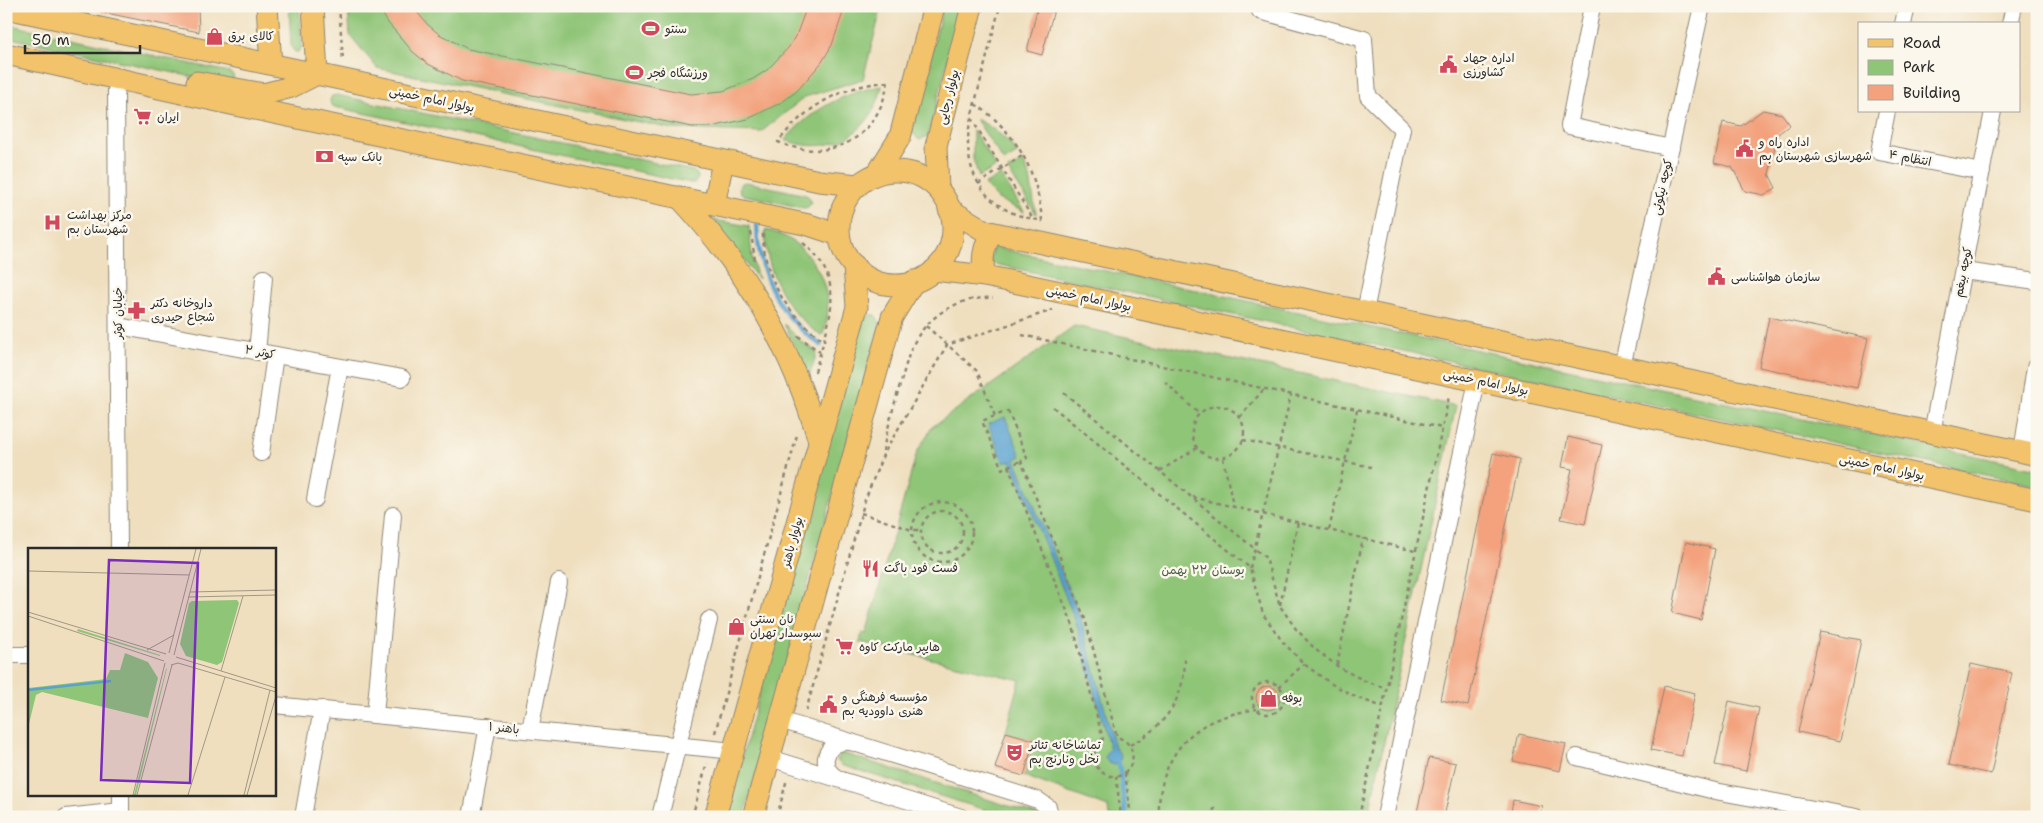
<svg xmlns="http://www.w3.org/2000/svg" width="2043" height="823" font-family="'Shantell Sans','Playpen Sans Arabic',sans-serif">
<rect width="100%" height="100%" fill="#fbf7ec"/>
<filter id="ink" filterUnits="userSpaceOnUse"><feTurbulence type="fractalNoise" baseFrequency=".02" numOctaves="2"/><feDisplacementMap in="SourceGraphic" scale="10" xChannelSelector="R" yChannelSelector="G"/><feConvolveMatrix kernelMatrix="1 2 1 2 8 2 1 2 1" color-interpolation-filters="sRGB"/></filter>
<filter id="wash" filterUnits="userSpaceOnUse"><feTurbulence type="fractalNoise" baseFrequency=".0096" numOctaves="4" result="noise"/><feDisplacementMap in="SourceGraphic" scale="20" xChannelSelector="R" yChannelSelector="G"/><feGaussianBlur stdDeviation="1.12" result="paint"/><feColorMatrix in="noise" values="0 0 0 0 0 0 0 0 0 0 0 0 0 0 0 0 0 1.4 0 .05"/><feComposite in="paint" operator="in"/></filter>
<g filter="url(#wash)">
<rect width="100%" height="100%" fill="#efdfbf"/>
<g fill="#8fc577" stroke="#5d7851">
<path d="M289 6H299L302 47 298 52H295L291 47Z"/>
<path d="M348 6H882L863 79 805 97 761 132 673 129 377 68 350 35Z"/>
<path d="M943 6H962L928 136 919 140 912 132Z"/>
<path d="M6 24 229 72 233 75 234 79 226 84 6 37Z"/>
<path d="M882 86C872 134 831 157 785 140 811 110 842 93 882 86Z"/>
<path d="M337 95 693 171 697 174 698 178 695 183H691L335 107 331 105 330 100 332 96Z"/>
<path d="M976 119C994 128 1006 138 1018 153L1004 162Z"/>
<path d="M973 130 996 167 979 177 973 159Z"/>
<path d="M1023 161 1030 178 1036 214 1008 170Z"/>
<path d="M1001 175 1024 212 998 199 984 185Z"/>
<path d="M746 182 806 195 810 198 811 203 808 207 804 208 744 195 740 192 739 187 741 183Z"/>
<path d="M714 220 749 226 752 258 758 279Z"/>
<path d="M765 230C810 237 841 294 822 336 786 313 765 272 765 230Z"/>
<path d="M993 247 2037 469V486L990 263Z"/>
<path d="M874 314 880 322 744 817H725L864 318Z"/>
<path d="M784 324 803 343 817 352 809 377Z"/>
<path d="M1074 326 1456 406 1368 817H1109L1108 807 1024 776 1034 740 1006 732 1020 680 860 642 862 633 866 634 917 452 932 427Z"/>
<path d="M841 754H845L1043 817H1008L841 765 837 760Z"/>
</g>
<path fill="#59a2d0" stroke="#42667e" d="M1005 417 1021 456 1015 459 1081 620 1115 748 1121 755 1120 761 1115 765 1109 763 1105 758 1106 753 1110 749 1076 622 1011 460 1004 463 988 424Z"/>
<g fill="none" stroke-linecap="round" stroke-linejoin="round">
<g stroke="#59a2d0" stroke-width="4.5">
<path d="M757 225C758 275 779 317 821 345"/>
<path d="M1119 763 1126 817"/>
</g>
</g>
<g id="blocks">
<g fill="#f3a27d">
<path d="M102 6H198L199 32 101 12Z"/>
<path d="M378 6H412L427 24 439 34 468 49 691 94 723 91 753 79 767 70 789 47 797 33 807 6H828L844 10 832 45 822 62 797 91 782 102 748 119 711 127H692L462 81 428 64 413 52 388 23Z"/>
<path d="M1038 6H1055L1042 55 1027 51Z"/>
<path d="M1763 110 1782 114 1790 125 1778 134 1769 174 1776 188 1764 195 1745 191 1732 167 1714 163 1723 122 1741 126Z"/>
<path d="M1769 317 1868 338 1857 388 1759 367Z"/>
<path d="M1568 437 1602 445 1585 524 1561 519 1572 469 1562 467Z"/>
<path d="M1493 453 1520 459 1468 706 1441 700Z"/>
<path d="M1686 542 1715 549 1701 620 1672 613Z"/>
<path d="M1820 632 1861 640 1840 741 1798 732Z"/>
<path d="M1971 664 2012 673 1991 774 1949 765Z"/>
<circle cx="1268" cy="698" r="12"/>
<path d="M1664 686 1695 693 1682 756 1651 750Z"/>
<path d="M1729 701 1759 708 1746 771 1715 765Z"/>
<path d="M1006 732 1034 740 1024 776 995 768Z"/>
<path d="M1519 734 1566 744 1560 771 1513 761Z"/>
<path d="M1429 758 1456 763 1444 817H1416Z"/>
<path d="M1513 800 1542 806 1540 817H1510Z"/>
</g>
</g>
</g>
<g filter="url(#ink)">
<use href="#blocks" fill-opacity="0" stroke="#8d8575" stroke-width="1"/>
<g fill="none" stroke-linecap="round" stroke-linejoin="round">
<defs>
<g id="minor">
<path d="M1592 6 1569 126 1671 148"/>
<path d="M1260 11 1364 39 1368 96 1402 129 1365 312"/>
<path d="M1903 24 1907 6"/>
<path d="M2010 24 2014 6"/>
<path d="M119 78 116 91 119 549"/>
<path d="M1887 111 1879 152 1982 172"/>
<path d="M1963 271 2037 281"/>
<path d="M118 326 402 378"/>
<path d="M257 352 264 278"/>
<path d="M1622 367 1702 6"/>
<path d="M1932 433 1993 111"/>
<path d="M2022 452 2035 367"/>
<path d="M261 453 275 355"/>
<path d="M315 499 340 367"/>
<path d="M6 655H29"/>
<path d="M274 705 734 751"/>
<path d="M375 715 393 515"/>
<path d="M780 720 1038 800 1048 807 1051 817"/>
<path d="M530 730 559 582"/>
<path d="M1577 757 1715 791 1857 817"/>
<path d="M770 758 961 817"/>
<path d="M839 779C816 768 825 739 851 742"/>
<path d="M121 794V817"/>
<path d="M66 817 121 811"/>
<path d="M303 817 322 709"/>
<path d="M471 817 488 726"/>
<path d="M660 817 709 620"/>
<path d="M1385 817 1477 381"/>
</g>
<g id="major">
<path d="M267 6 271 64"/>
<path d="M313 6 317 74"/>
<path d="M6 8 819 181 858 185"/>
<path d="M6 54 231 104 809 225 839 235"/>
<path d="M197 82 264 94 291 87 317 74"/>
<circle cx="896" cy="228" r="57"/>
<path d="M877 174 900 137 934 6"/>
<path d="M938 189 936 146 972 6"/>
<path d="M679 197C747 270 791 346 819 441"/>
<path d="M714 205 723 161"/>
<path d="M949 209 985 231 2037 455"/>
<path d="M934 270 985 276 2037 500"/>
<path d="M985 276C981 260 983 247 992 233"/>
<path d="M715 817 857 307 854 265"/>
<path d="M753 817 892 317 914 281"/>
</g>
</defs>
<use href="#minor" stroke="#8d8575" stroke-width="18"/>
<use href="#major" stroke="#8d8575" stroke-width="23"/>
<g stroke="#8d8575" stroke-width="2.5" stroke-dasharray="4 4" stroke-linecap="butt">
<path d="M339 6 343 61"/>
<path d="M888 82C886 90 884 100 880 108 861 149 818 159 778 142 806 106 843 85 888 82Z"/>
<path d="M975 104C1016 131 1038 172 1042 221 1031 218 1019 217 1009 211 973 194 962 155 971 118L1000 6"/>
<path d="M971 118 1033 219"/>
<path d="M978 184 1023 155"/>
<path d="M751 232 755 261"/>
<path d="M763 234C763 277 788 316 823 340"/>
<path d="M803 243C850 282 827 325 815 372"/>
<path d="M926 326 977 371 995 416"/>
<path d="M1022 335 1442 428"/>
<path d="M798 336 820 352"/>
<path d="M1165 382 1199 414"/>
<path d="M1064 393 1266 558 1280 606 1296 629 1316 650 1340 668 1365 681 1386 688"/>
<circle cx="1218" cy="432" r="26"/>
<path d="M1053 407 1250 568 1263 614 1282 641 1304 664 1330 683 1358 698 1383 707"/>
<path d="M1008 411 1027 458 1021 461 1085 619 1117 737C1137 743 1138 767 1119 776 1096 779 1085 754 1103 739L1072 623 1008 466 1002 469 982 421Z"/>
<path d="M1240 417 1264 389"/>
<path d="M1243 440 1371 467"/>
<path d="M883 451C887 430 893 409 899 388 904 373 907 357 914 343 929 314 961 296 993 298"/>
<path d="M1223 458 1233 506"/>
<path d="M1008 466 1021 461"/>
<path d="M1160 471 1197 448"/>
<path d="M1193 497 1415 551"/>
<circle cx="942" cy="532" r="30"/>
<circle cx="942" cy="532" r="21"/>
<path d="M861 513 912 530H922"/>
<path d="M1329 530 1357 410"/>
<path d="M1250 568 1291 395"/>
<path d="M1280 605 1298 522"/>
<path d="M1337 665 1363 538"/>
<circle cx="1268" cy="698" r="16"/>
<path d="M1279 687 1304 664"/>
<path d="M806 711 865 500 883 455 947 345 1053 310"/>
<path d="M715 733 797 435"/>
<path d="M1130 745C1167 725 1185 698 1185 656"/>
<path d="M1125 773 1131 817"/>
<path d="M1116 776 1121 817"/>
<path d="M692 817 707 763"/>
<path d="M777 817 787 779"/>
<path d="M1159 817C1157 773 1179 731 1223 717 1234 713 1245 711 1257 709"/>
<path d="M1208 817 1216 807"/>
<path d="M1359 817 1449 396"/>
</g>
<use href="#minor" stroke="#fff" stroke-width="16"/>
<use href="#major" stroke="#f2c36a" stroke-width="21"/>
</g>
</g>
<defs>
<symbol id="stadium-bare" viewBox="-9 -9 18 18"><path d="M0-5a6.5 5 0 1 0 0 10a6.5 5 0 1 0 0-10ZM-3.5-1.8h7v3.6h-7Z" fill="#d1495b" stroke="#fbf7ec" stroke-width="2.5" paint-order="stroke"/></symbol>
<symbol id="shop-bare" viewBox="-9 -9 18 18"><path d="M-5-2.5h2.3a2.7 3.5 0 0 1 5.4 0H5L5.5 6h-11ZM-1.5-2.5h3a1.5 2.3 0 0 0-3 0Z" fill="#d1495b" stroke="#fbf7ec" stroke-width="2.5" paint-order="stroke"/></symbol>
<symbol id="civic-bare" viewBox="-9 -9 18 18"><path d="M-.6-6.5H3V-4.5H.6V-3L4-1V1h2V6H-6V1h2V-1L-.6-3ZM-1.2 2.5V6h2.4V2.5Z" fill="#d1495b" stroke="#fbf7ec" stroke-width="2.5" paint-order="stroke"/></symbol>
<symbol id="supermarket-bare" viewBox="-9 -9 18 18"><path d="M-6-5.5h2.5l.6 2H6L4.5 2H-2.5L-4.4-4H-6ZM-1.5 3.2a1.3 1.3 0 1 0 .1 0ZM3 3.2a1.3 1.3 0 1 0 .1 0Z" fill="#d1495b" stroke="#fbf7ec" stroke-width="2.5" paint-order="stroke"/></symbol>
<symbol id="bank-bare" viewBox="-9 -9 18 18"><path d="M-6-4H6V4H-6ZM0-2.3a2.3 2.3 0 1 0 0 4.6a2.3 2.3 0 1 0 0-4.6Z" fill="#d1495b" stroke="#fbf7ec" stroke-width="2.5" paint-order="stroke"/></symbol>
<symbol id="hospital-bare" viewBox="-9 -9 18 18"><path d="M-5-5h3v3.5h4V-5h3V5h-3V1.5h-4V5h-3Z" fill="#d1495b" stroke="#fbf7ec" stroke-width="2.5" paint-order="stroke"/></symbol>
<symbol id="pharmacy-bare" viewBox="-9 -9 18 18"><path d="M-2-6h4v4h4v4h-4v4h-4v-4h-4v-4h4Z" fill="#d1495b" stroke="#fbf7ec" stroke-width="2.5" paint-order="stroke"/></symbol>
<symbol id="restaurant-bare" viewBox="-9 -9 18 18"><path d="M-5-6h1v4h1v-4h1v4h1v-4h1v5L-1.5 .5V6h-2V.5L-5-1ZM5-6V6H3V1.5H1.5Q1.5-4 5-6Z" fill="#d1495b" stroke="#fbf7ec" stroke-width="2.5" paint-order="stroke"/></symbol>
<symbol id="theatre-bare" viewBox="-9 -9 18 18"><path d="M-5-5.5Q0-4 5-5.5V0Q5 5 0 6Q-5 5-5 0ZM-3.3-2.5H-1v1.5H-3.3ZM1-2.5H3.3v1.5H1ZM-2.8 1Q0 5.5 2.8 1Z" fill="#d1495b" stroke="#fbf7ec" stroke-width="2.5" paint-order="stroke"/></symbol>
</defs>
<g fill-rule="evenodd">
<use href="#stadium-bare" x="638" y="16" width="25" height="25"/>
<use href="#shop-bare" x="202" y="24" width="25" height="25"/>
<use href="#civic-bare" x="1436" y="52" width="25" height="25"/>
<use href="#stadium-bare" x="622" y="60" width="25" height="25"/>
<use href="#supermarket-bare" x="130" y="104" width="25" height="25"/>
<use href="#civic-bare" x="1732" y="136" width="25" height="25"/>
<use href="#bank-bare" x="312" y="144" width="25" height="25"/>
<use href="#hospital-bare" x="40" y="210" width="25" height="25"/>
<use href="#civic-bare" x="1704" y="264" width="25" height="25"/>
<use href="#pharmacy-bare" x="124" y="298" width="25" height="25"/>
<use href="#restaurant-bare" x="858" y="556" width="25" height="25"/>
<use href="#shop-bare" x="724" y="614" width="25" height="25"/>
<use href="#supermarket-bare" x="832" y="634" width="25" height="25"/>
<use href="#shop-bare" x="1256" y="686" width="25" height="25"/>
<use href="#civic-bare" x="816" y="692" width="25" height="25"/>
<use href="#theatre-bare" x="1002" y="740" width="25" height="25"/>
</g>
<g text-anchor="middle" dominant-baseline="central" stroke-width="5" stroke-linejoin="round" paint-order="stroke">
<g font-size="12" fill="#2b2b2b" stroke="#fbf7ec" text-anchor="start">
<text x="665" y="29">سنتو</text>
<text x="228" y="36">کالای برق</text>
<text x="1463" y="58">اداره جهاد<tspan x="1463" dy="14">کشاورزی</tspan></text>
<text x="648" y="73">ورزشگاه فجر</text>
<text x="157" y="117">ایران</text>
<text x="1759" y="142">اداره راه و<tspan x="1759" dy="14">شهرسازی شهرستان بم</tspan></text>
<text x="338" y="157">بانک سپه</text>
<text x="67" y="215">مرکز بهداشت<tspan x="67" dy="14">شهرستان بم</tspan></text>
<text x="1731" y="277">سازمان هواشناسی</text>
<text x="151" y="303">داروخانه دکتر<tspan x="151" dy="14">شجاع حیدری</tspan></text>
<text x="884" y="568">فست فود باگت</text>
<text x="750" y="619">نان سنتی<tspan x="750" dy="14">سبوسدار تهران</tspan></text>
<text x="859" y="647">هایپر مارکت کاوه</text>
<text x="842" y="697">مؤسسه فرهنگی و<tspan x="842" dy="14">هنری داوودیه بم</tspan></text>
<text x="1282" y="698">بوفه</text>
<text x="1029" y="745">تماشاخانه تئاتر<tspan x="1029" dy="14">نخل ونارنج بم</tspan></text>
</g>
<g font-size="12" fill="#2b2b2b" stroke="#fbf7ec">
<text transform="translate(948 97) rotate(-76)">بولوار رجایی</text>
<text transform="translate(432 99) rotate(12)">بولوار امام خمینی</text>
<text transform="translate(1910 158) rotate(11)">انتظام ۴</text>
<text transform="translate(1662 187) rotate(-77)">کوچه نیکوئی</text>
<text transform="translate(1963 272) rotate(-79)">کوچه بیغم</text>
<text transform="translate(1089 298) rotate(12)">بولوار امام خمینی</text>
<text transform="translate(118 313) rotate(-90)">خیابان کوثر</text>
<text transform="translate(260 352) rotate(11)">کوثر ۲</text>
<text transform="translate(1486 382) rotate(12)">بولوار امام خمینی</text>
<text transform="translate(1882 467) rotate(12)">بولوار امام خمینی</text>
<text transform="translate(792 542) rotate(-75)">بولوار باهنر</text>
<text transform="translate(504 728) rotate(6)">باهنر ۱</text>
</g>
<g font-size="12" fill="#495942" stroke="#fbf7ec">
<text x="1203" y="570">بوستان ۲۲ بهمن</text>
</g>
</g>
<g transform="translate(28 548)">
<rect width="248" height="248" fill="#efdfbf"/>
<path d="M209 52 211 55 194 114 189 117 158 108 152 96 161 55 164 53ZM50 81 132 107V108L49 83ZM97 105 120 114 130 130 120 170 14 144 8 147 0 180V140L78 131 82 122H92ZM139 120 108 247H106L138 121Z" fill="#8fc577"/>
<path fill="none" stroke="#59a2d0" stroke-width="2.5" d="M0 142 83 133"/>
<path fill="none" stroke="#a19784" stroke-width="1" d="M0 23 161 27M162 44 248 42M160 49 248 47M0 64 138 106M0 68 136 113M119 102 146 87M141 105 168 1M146 107 173 1M148 109 248 140M143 117 150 115 248 144M193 123 215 48M105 247 137 115M109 247 144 117M160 247 197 129M216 247 242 142M219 247 248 148"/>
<path fill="#7b2cbf" fill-opacity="0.15" stroke="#7b2cbf" stroke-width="2.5" d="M81 12 170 15 162 235 73 232Z"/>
<rect width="248" height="248" fill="none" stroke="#2b2b2b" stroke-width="2.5"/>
</g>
<rect width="2043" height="823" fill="none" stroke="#fbf7ec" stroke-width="25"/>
<rect x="1858" y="22" width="162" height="90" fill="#fbf7ec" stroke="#a8a59f"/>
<rect x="1868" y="39" width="25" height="8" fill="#f2c36a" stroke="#a8a59f"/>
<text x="1903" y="48" font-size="15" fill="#2b2b2b">Road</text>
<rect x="1868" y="60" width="25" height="15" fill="#8fc577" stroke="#a8a59f"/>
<text x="1903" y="72" font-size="15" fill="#2b2b2b">Park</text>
<rect x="1868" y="85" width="25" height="15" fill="#f3a27d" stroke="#a8a59f"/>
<text x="1903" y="98" font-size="15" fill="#2b2b2b">Building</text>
<path d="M25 45v8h115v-8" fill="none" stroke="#2b2b2b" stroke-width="2.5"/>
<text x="32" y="45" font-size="15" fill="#2b2b2b" stroke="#fbf7ec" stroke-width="4" paint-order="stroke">50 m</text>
</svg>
